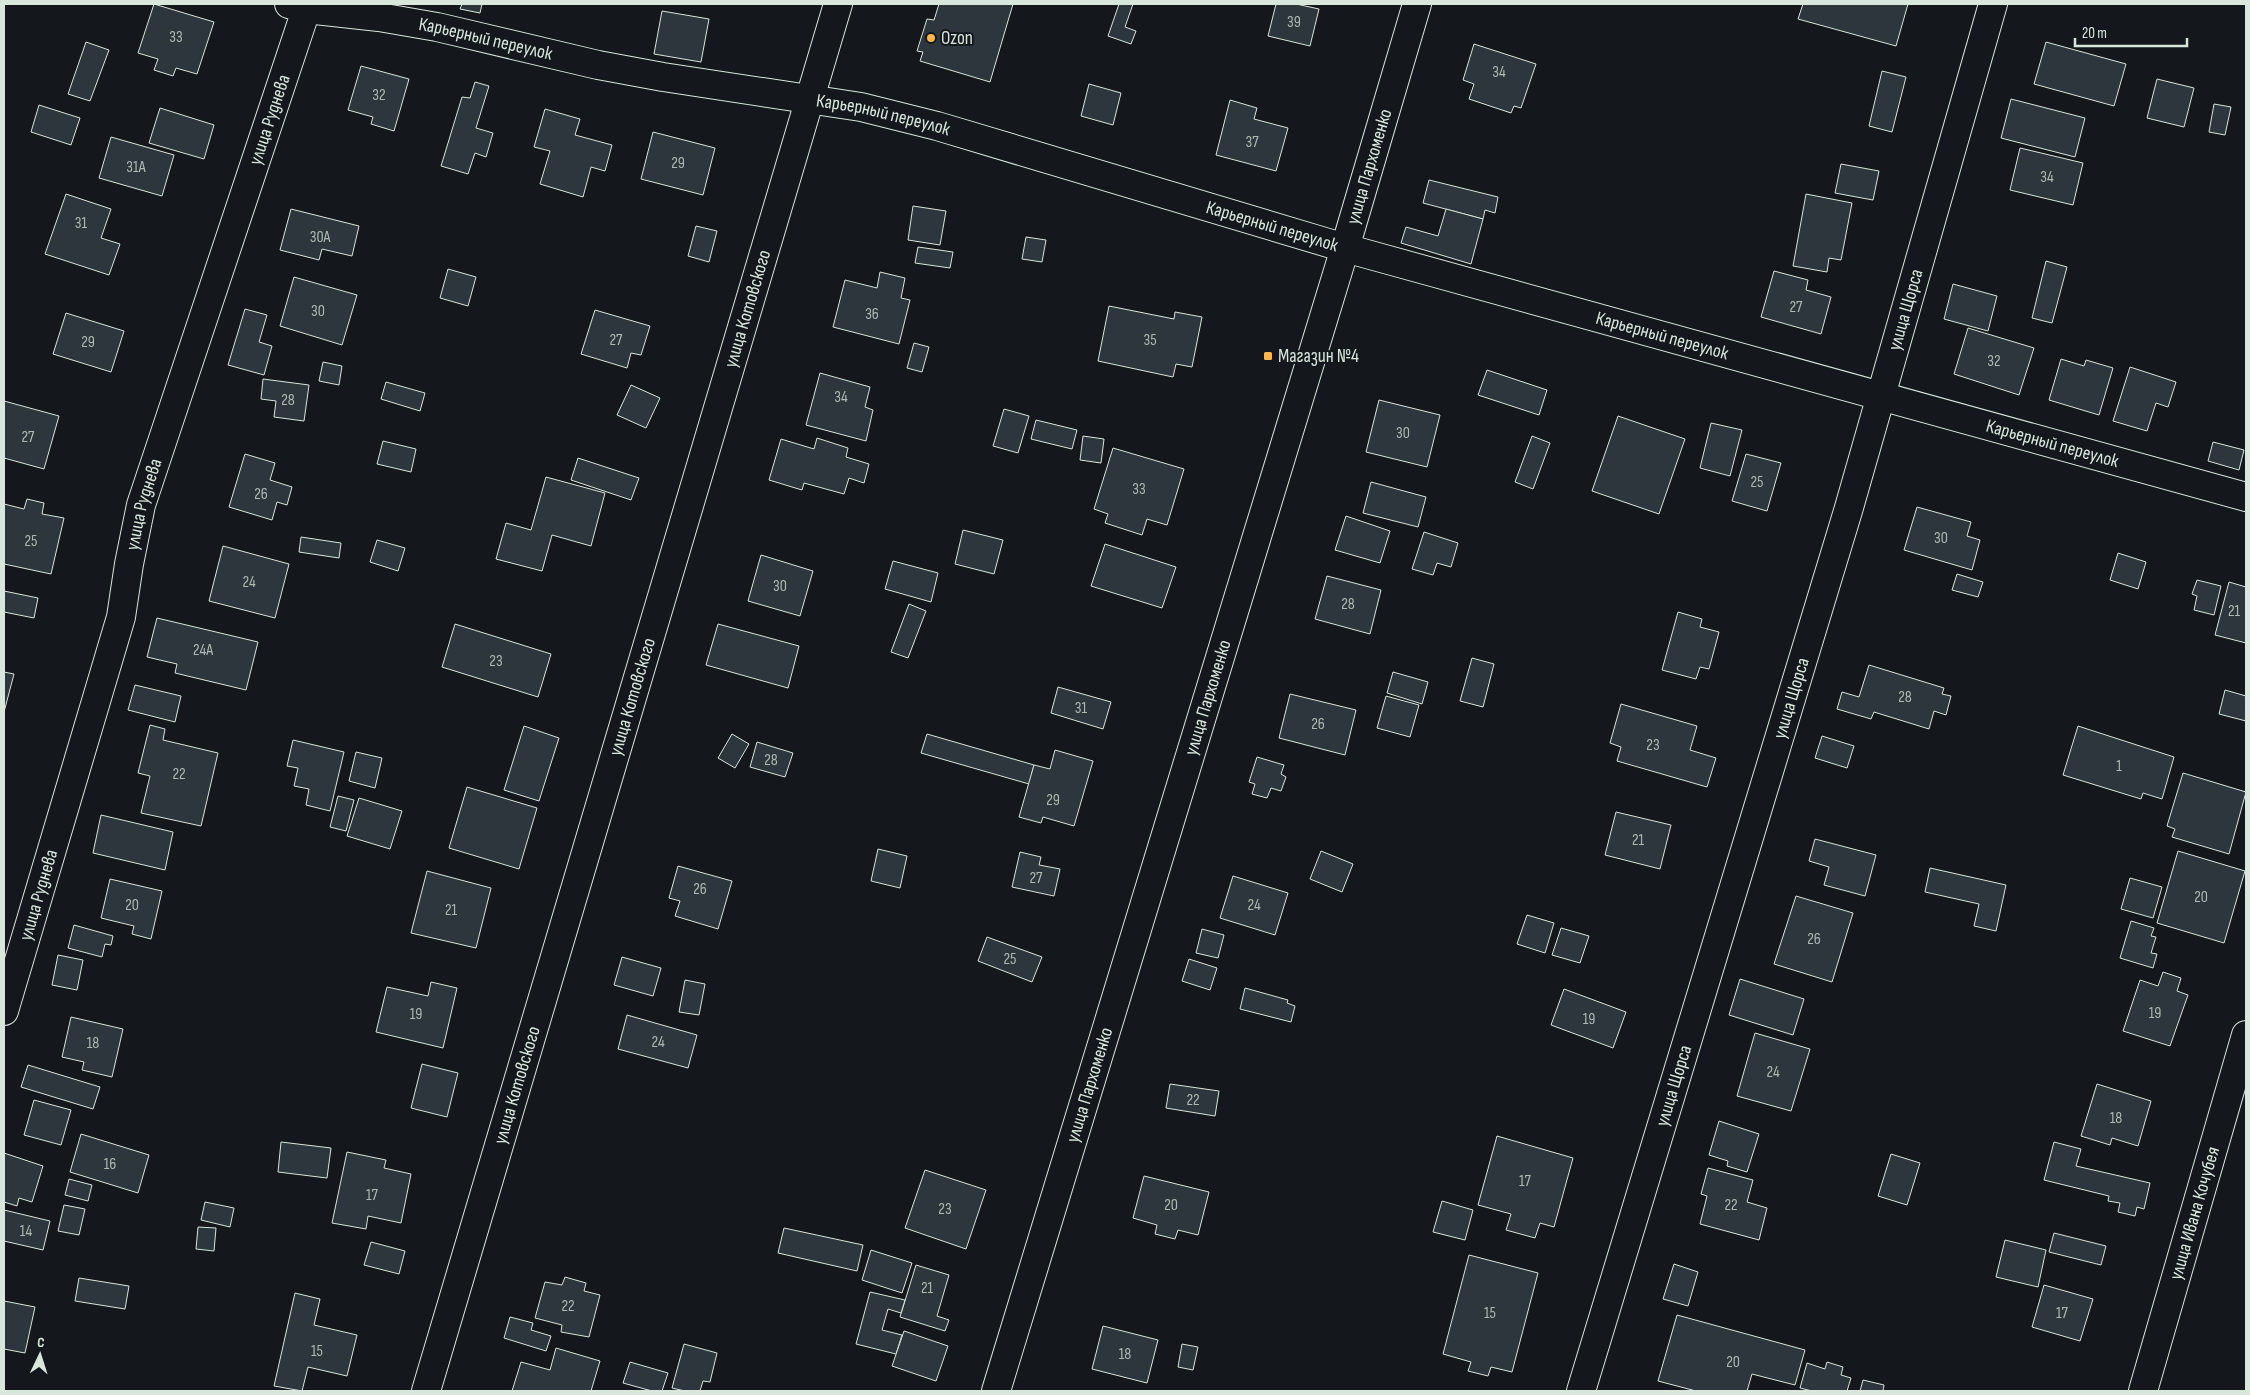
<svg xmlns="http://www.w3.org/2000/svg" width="2250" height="1395" font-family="'Sofia Sans Condensed',sans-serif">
<rect width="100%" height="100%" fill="#14181c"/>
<g fill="#2c363c" stroke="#d8e6dc">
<path d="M154 4 214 22 197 74 176 68 173 76 154 70 158 59 138 53Z"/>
<path d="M462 4H482L480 13 460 9Z"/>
<path d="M939 4H1013L990 82 920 61 923 52 917 51 927 19 934 20Z"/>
<path d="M1119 4H1133L1125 27 1136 31 1131 44 1108 36Z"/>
<path d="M1276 4H1296L1319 9 1310 46 1268 36Z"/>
<path d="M1803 4H1908L1896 46 1798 19Z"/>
<path d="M662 11 709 19 701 62 654 54Z"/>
<path d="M86 42 109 50 90 101 68 94Z"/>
<path d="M2046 42 2126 64 2114 106 2034 84Z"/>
<path d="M1474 44 1536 64 1521 108 1514 106 1511 113 1469 99 1474 84 1463 80Z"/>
<path d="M361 66 409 79 394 131 371 124 373 117 348 110Z"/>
<path d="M1882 71 1906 77 1892 132 1869 126Z"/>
<path d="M2157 79 2194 88 2184 127 2147 118Z"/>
<path d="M475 82 489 86 476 128 493 133 486 157 475 153 468 174 441 166 462 97 470 98Z"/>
<path d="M1089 84 1121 93 1113 125 1081 116Z"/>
<path d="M2011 99 2085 118 2075 157 2001 138Z"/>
<path d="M1230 100 1257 108 1254 119 1288 128 1276 171 1216 155Z"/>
<path d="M2214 104 2231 107 2225 135 2209 132Z"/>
<path d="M39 105 80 118 71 145 31 132Z"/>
<path d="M160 108 214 125 204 159 149 143Z"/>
<path d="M545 109 580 119 575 135 612 145 605 171 591 167 583 197 540 184 550 151 534 147Z"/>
<path d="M653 132 715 148 703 195 641 179Z"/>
<path d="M111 137 174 155 162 196 99 178Z"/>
<path d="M2020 148 2083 163 2073 205 2010 190Z"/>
<path d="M1841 164 1879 171 1873 200 1835 193Z"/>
<path d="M1429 180 1498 197 1495 213 1485 210 1483 219 1423 203Z"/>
<path d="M66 194 111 209 101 238 120 244 109 275 45 254Z"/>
<path d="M1806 194 1852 203 1841 260 1829 258 1827 272 1793 266Z"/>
<path d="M913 206 946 211 940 245 908 240Z"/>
<path d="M291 209 359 226 352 256 322 249 319 260 280 250Z"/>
<path d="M1446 209 1483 219 1471 264 1401 243 1406 227 1438 236Z"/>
<path d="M696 226 717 231 709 262 688 256Z"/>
<path d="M1026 237 1046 240 1042 262 1022 259Z"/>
<path d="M918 247 953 252 950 268 915 263Z"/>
<path d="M2046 261 2067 267 2052 323 2032 318Z"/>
<path d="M448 269 476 277 468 306 440 298Z"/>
<path d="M1774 271 1808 280 1806 290 1831 297 1821 334 1761 317Z"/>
<path d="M880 272 905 278 901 298 910 300 899 344 833 327 845 280 877 288Z"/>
<path d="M294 277 357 295 342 345 280 326Z"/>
<path d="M1953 284 1997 296 1988 331 1944 319Z"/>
<path d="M1109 306 1174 319 1175 312 1202 317 1192 367 1176 364 1173 377 1098 361Z"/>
<path d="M245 309 267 315 259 342 272 346 264 375 228 365Z"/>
<path d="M595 310 650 326 641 355 631 353 627 368 581 354Z"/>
<path d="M66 313 124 331 111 372 53 354Z"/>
<path d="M1968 328 2034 348 2019 395 1954 374Z"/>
<path d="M914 343 929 347 922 372 907 368Z"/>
<path d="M2061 359 2084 366 2086 360 2113 368 2099 415 2049 400Z"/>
<path d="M323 362 342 366 339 385 319 381Z"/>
<path d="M2130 367 2176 382 2168 407 2156 403 2147 431 2113 421Z"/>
<path d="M1487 370 1547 390 1539 415 1478 395Z"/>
<path d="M820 373 870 387 865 407 873 410 866 441 806 425Z"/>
<path d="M263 379 309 385 304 421 274 417 276 401 261 399Z"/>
<path d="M386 382 425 393 420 411 381 399Z"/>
<path d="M631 385 660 398 646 428 617 415Z"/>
<path d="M1379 400 1440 415 1427 467 1366 452Z"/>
<path d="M4 401 59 416 44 469 4 458Z"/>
<path d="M1004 409 1029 416 1018 453 993 446Z"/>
<path d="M1618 416 1685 439 1659 514 1592 491Z"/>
<path d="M1036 420 1077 430 1072 449 1031 439Z"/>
<path d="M1711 423 1742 430 1730 476 1700 468Z"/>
<path d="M1083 436 1104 439 1101 463 1080 460Z"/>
<path d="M1532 436 1550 443 1533 489 1515 482Z"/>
<path d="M817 438 848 448 846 457 869 464 864 483 849 478 844 494 804 483 802 490 769 480 781 439 814 449Z"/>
<path d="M383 441 416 449 411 472 377 464Z"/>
<path d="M2213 442 2244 450 2239 470 2208 461Z"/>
<path d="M1113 448 1184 469 1167 525 1147 519 1142 535 1105 523 1108 514 1094 509Z"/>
<path d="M245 454 275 463 270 480 292 487 287 505 277 502 272 520 229 507Z"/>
<path d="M1746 454 1781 463 1767 511 1732 501Z"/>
<path d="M578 458 639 478 631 500 571 480Z"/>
<path d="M546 477 605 493 591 546 552 535 542 571 496 559 506 523 531 530Z"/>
<path d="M1371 482 1426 497 1418 527 1363 513Z"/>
<path d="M27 499 44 503 42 514 64 518 51 574 4 564V504L24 509Z"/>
<path d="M1917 507 1971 522 1967 536 1980 540 1972 570 1904 550Z"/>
<path d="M1346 516 1390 531 1380 563 1335 550Z"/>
<path d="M963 530 1003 540 994 574 955 564Z"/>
<path d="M1424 532 1458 543 1451 567 1437 563 1433 575 1412 569Z"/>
<path d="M301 537 341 543 339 558 299 552Z"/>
<path d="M377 540 405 548 398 571 370 562Z"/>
<path d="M1105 544 1176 567 1162 608 1091 586Z"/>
<path d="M223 546 289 564 275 618 209 601Z"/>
<path d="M2118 553 2146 562 2138 589 2110 580Z"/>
<path d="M761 555 813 571 800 616 748 601Z"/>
<path d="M893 561 938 573 931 602 885 589Z"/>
<path d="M1957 574 1983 582 1978 597 1952 590Z"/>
<path d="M1327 576 1381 590 1370 634 1315 619Z"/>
<path d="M2197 580 2221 586 2214 615 2194 610 2197 596 2192 594Z"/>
<path d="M2229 582 2246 587V643L2215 635Z"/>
<path d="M4 591 38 598 34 618 4 612Z"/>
<path d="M909 604 926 611 908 658 891 652Z"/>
<path d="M1678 612 1702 619 1700 627 1719 632 1709 669 1700 667 1696 679 1662 670Z"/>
<path d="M157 618 258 642 246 690 175 673 177 664 147 657Z"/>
<path d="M455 624 551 654 538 697 442 667Z"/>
<path d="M718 624 799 646 788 688 706 665Z"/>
<path d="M1472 658 1494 664 1483 707 1460 701Z"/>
<path d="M1869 665 1944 688 1942 694 1951 696 1946 715 1934 711 1929 729 1874 712 1871 719 1837 709 1842 692 1859 697Z"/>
<path d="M4 672 14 674 4 712Z"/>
<path d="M1393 672 1428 682 1422 704 1387 693Z"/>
<path d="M135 685 181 696 175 722 128 710Z"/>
<path d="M1058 687 1111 702 1103 729 1051 713Z"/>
<path d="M2225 690 2246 696V721L2219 714Z"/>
<path d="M1290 694 1356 710 1345 755 1279 738Z"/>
<path d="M1386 696 1419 705 1410 737 1377 728Z"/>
<path d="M1621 704 1697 726 1690 750 1716 758 1707 787 1617 761 1621 747 1610 743Z"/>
<path d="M150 725 165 729 163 740 218 753 201 826 141 813 150 776 138 773Z"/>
<path d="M524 726 559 738 539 801 504 790Z"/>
<path d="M2078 726 2174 757 2162 799 2143 793 2141 799 2063 775Z"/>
<path d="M732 734 749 744 735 768 718 758Z"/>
<path d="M927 734 1034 765 1029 784 921 753Z"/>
<path d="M1822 736 1854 746 1847 768 1815 758Z"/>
<path d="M293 740 344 752 330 811 306 805 309 789 294 786 298 768 287 766Z"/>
<path d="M757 742 793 753 785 777 750 767Z"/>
<path d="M1055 750 1093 761 1074 826 1043 817 1041 823 1019 817 1034 765 1050 769Z"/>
<path d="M356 752 382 758 375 788 349 781Z"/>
<path d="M1257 757 1284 765 1281 774 1286 777 1281 791 1271 788 1267 798 1252 794 1255 784 1249 782Z"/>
<path d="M2183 773 2246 792 2229 854 2172 837 2175 829 2167 826Z"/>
<path d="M467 787 537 808 519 869 449 848Z"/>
<path d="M338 796 354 800 346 831 330 827Z"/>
<path d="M359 798 402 811 390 849 347 836Z"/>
<path d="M1616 812 1671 825 1660 869 1605 855Z"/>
<path d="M101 815 173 832 165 870 93 853Z"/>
<path d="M1815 839 1876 855 1865 896 1824 885 1829 867 1809 861Z"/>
<path d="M878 849 907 856 900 888 871 881Z"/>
<path d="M1321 851 1353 864 1342 892 1310 879Z"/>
<path d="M2178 851 2245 871 2224 943 2157 923Z"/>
<path d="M1020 852 1041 857 1039 865 1060 869 1054 896 1012 887Z"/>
<path d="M678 866 732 881 718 929 675 916 680 901 669 898Z"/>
<path d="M1930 868 2006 885 1996 931 1974 926 1979 904 1925 892Z"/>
<path d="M427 871 491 888 476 948 411 933Z"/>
<path d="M1233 876 1288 893 1275 935 1220 918Z"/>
<path d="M2130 878 2162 887 2153 918 2121 909Z"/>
<path d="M110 879 162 891 151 939 132 934 134 926 101 918Z"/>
<path d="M1796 896 1853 913 1832 982 1774 964Z"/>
<path d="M1527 915 1554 923 1545 953 1517 944Z"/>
<path d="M2131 921 2154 928 2151 936 2156 937 2151 953 2157 954 2153 968 2120 958Z"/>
<path d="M74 925 113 936 111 945 105 944 102 957 68 948Z"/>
<path d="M1561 928 1589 936 1580 963 1552 955Z"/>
<path d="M1202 929 1224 935 1218 958 1196 953Z"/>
<path d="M987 937 1042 957 1032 982 978 961Z"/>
<path d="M58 955 83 960 77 990 52 985Z"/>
<path d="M622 957 661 968 653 996 614 985Z"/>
<path d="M1189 959 1217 968 1210 990 1182 981Z"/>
<path d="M2163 972 2181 978 2177 991 2188 995 2170 1046 2123 1031 2140 980 2158 986Z"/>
<path d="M1740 979 1804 999 1793 1035 1729 1015Z"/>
<path d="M685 980 705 984 699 1015 679 1012Z"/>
<path d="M431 982 457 988 443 1048 376 1032 387 987 428 996Z"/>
<path d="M1245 988 1288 1000 1287 1003 1295 1006 1291 1022 1240 1009Z"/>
<path d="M1564 989 1626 1012 1613 1048 1551 1025Z"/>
<path d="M627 1015 697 1035 688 1068 618 1049Z"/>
<path d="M71 1017 123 1029 112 1077 82 1070 84 1062 62 1057Z"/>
<path d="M1755 1033 1810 1049 1791 1111 1737 1096Z"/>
<path d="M422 1064 458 1073 447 1117 411 1108Z"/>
<path d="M28 1065 100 1087 93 1109 21 1087Z"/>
<path d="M1170 1084 1219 1091 1215 1116 1166 1108Z"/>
<path d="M2097 1084 2151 1101 2138 1146 2112 1138 2110 1145 2081 1136Z"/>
<path d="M34 1100 71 1110 61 1145 24 1135Z"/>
<path d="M1719 1121 1759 1134 1747 1172 1727 1166 1728 1161 1709 1155Z"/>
<path d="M81 1134 149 1155 138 1193 70 1172Z"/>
<path d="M1497 1136 1573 1158 1554 1227 1540 1223 1535 1238 1506 1230 1511 1214 1478 1205Z"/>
<path d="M281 1142 331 1148 327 1178 278 1172Z"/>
<path d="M2054 1142 2081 1149 2076 1166 2150 1183 2144 1209 2137 1207 2135 1216 2118 1212 2120 1203 2108 1201 2109 1196 2044 1180Z"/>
<path d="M347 1152 386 1160 384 1168 411 1174 401 1223 368 1216 366 1229 332 1223Z"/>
<path d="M4 1153 43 1166 32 1202 19 1198 17 1206 4 1202Z"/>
<path d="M1891 1154 1920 1163 1907 1205 1878 1196Z"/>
<path d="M1708 1168 1753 1180 1747 1202 1767 1208 1759 1240 1700 1224 1707 1196 1701 1194Z"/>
<path d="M925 1170 986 1190 966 1249 905 1228Z"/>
<path d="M1144 1176 1209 1192 1198 1235 1178 1230 1175 1239 1155 1234 1157 1225 1133 1218Z"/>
<path d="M69 1179 92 1185 88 1201 65 1195Z"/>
<path d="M1442 1201 1473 1210 1465 1240 1433 1232Z"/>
<path d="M205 1202 234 1208 230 1227 201 1220Z"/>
<path d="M64 1205 85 1209 79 1235 58 1231Z"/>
<path d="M4 1210 50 1221 43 1250 4 1241Z"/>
<path d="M198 1227 216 1228 214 1251 196 1249Z"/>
<path d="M784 1228 863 1245 857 1271 778 1253Z"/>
<path d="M2054 1233 2106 1246 2101 1265 2049 1252Z"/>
<path d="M2005 1240 2046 1250 2038 1287 1996 1277Z"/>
<path d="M371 1242 405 1251 399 1274 364 1265Z"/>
<path d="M871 1250 912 1263 902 1293 862 1280Z"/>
<path d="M1469 1255 1538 1273 1512 1372 1491 1367 1488 1376 1468 1371 1471 1362 1443 1354Z"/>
<path d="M1674 1264 1698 1272 1688 1306 1663 1299Z"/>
<path d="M916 1265 949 1275 937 1316 949 1320 945 1331 900 1317Z"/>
<path d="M565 1277 586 1283 584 1291 600 1295 589 1337 561 1332 562 1325 535 1318 545 1282 562 1285Z"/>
<path d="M79 1278 129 1286 125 1309 75 1301Z"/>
<path d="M2044 1285 2093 1299 2080 1341 2032 1327Z"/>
<path d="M870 1292 905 1300 901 1313 888 1309 882 1330 902 1335 896 1354 856 1344Z"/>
<path d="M295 1293 320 1299 314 1325 357 1335 347 1376 308 1367 302 1391 274 1386Z"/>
<path d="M4 1301 35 1307 25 1353 4 1349Z"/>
<path d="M1677 1315 1805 1350 1795 1385 1752 1374 1747 1391H1696L1658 1381Z"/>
<path d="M510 1317 533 1323 531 1330 551 1336 546 1351 504 1338Z"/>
<path d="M1103 1326 1158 1340 1147 1383 1092 1369Z"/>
<path d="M904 1331 948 1346 936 1381 892 1366Z"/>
<path d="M684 1344 717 1353 710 1382 703 1381 700 1391H685L672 1388Z"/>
<path d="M1182 1344 1198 1347 1193 1370 1178 1367Z"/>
<path d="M556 1348 600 1361 591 1391H512L521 1362 550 1370Z"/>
<path d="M630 1362 668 1373 662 1391H652L623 1383Z"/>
<path d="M1827 1362 1843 1367 1841 1375 1851 1378 1847 1391H1812L1800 1388 1807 1363 1825 1369Z"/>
<path d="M1863 1380 1884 1385 1883 1391H1860Z"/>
</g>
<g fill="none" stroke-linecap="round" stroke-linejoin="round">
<defs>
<g id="street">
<path id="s1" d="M289 4 306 9 379 17 437 27 598 65 663 77 861 107 937 126 1345 248 2246 497"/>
<path id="s2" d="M4 1011 121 617 129 564 141 505 308 4"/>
<path id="s3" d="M426 1391 838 4"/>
<path id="s4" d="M996 1391 1345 248 1417 4"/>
<path id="s5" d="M1581 1391 1848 511 1993 4"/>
</g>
<g id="secondary">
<path id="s6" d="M2143 1391 2246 1035"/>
</g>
</defs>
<use href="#street" stroke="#d8e6dc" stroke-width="30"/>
<use href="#secondary" stroke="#d8e6dc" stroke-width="30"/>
<use href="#street" stroke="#14181c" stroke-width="28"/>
<use href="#secondary" stroke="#14181c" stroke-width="28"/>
</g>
<g fill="#ffb74d" stroke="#14181c" stroke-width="2">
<circle cx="931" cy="38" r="5"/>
<rect x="1263" y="351" width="10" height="10" rx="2.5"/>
</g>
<g text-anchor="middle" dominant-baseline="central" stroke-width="4" stroke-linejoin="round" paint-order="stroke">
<g font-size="16" fill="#adbab4">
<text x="1294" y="22">39</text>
<text x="176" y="37">33</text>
<text x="1499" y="72">34</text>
<text x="379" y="95">32</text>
<text x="1252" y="142">37</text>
<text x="678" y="163">29</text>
<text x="136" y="167">31А</text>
<text x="2047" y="177">34</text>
<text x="81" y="223">31</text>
<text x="320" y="237">30А</text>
<text x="1796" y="307">27</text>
<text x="318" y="311">30</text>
<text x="872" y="314">36</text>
<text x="616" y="340">27</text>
<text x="1150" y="340">35</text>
<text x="88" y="342">29</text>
<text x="1994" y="361">32</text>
<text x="841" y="397">34</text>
<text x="288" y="400">28</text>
<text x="1403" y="433">30</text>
<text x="28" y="437">27</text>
<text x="1757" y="482">25</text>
<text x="1139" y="489">33</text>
<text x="261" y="494">26</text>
<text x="1941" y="538">30</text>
<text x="31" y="541">25</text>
<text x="249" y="582">24</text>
<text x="780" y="586">30</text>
<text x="1348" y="604">28</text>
<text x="2234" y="611">21</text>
<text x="203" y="650">24А</text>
<text x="496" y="661">23</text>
<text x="1905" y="697">28</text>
<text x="1081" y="708">31</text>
<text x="1318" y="724">26</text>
<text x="1653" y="745">23</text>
<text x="771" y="760">28</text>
<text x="2119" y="766">1</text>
<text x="179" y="774">22</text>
<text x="1053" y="800">29</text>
<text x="1638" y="840">21</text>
<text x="1036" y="878">27</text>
<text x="700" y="889">26</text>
<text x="2201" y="897">20</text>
<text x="132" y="905">20</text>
<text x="1254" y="905">24</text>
<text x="451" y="910">21</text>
<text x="1814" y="939">26</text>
<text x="1010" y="959">25</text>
<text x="2155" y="1013">19</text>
<text x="416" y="1014">19</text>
<text x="1589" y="1019">19</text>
<text x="658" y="1042">24</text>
<text x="93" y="1043">18</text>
<text x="1773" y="1072">24</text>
<text x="1193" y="1100">22</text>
<text x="2116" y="1118">18</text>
<text x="110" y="1164">16</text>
<text x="1525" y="1181">17</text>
<text x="372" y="1195">17</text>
<text x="1171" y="1205">20</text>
<text x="1731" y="1205">22</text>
<text x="945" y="1209">23</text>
<text x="26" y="1231">14</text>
<text x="927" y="1288">21</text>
<text x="568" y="1306">22</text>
<text x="1490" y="1313">15</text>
<text x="2062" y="1313">17</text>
<text x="317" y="1351">15</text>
<text x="1125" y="1354">18</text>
<text x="1733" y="1362">20</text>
</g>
<g font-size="19" fill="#d8e6dc" stroke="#14181c" text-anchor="start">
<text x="941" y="38">Ozon</text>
<text x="1278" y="356">Магазин №4</text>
</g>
<g font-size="19" fill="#d8e6dc" stroke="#14181c">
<text stroke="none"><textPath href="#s1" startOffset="200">Карьерный переулок</textPath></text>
<text stroke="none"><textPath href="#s1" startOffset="605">Карьерный переулок</textPath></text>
<text stroke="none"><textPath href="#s2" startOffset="931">улица Руднева</textPath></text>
<text stroke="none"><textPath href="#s4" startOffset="1280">улица Пархоменко</textPath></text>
<text stroke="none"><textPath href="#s1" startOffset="1010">Карьерный переулок</textPath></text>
<text stroke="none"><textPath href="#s3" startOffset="1129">улица Котовского</textPath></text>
<text stroke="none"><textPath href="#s5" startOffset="1129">улица Щорса</textPath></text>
<text stroke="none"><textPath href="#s1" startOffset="1415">Карьерный переулок</textPath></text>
<text stroke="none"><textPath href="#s1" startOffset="1820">Карьерный переулок</textPath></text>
<text stroke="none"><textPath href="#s2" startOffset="526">улица Руднева</textPath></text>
<text stroke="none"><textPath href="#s3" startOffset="724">улица Котовского</textPath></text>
<text stroke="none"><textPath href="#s4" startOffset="725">улица Пархоменко</textPath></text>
<text stroke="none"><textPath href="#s5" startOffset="724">улица Щорса</textPath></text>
<text stroke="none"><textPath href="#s2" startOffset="121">улица Руднева</textPath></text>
<text stroke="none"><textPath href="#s4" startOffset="320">улица Пархоменко</textPath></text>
<text stroke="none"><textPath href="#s3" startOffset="319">улица Котовского</textPath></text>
<text stroke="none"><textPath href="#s5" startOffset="319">улица Щорса</textPath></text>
<text stroke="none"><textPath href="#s6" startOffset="185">улица Ивана Кочубея</textPath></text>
</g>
</g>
<rect width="2250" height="1395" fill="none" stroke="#d8e6dc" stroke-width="10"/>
<g transform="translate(40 1355) rotate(4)" stroke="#14181c" stroke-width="4" paint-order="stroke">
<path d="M0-4L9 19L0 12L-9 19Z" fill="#d8e6dc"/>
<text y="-8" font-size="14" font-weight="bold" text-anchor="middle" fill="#d8e6dc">С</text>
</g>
<path d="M2075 38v8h112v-8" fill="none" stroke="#d8e6dc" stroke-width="2.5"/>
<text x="2082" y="38" font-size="15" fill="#d8e6dc" stroke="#14181c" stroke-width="4" paint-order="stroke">20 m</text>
</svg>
